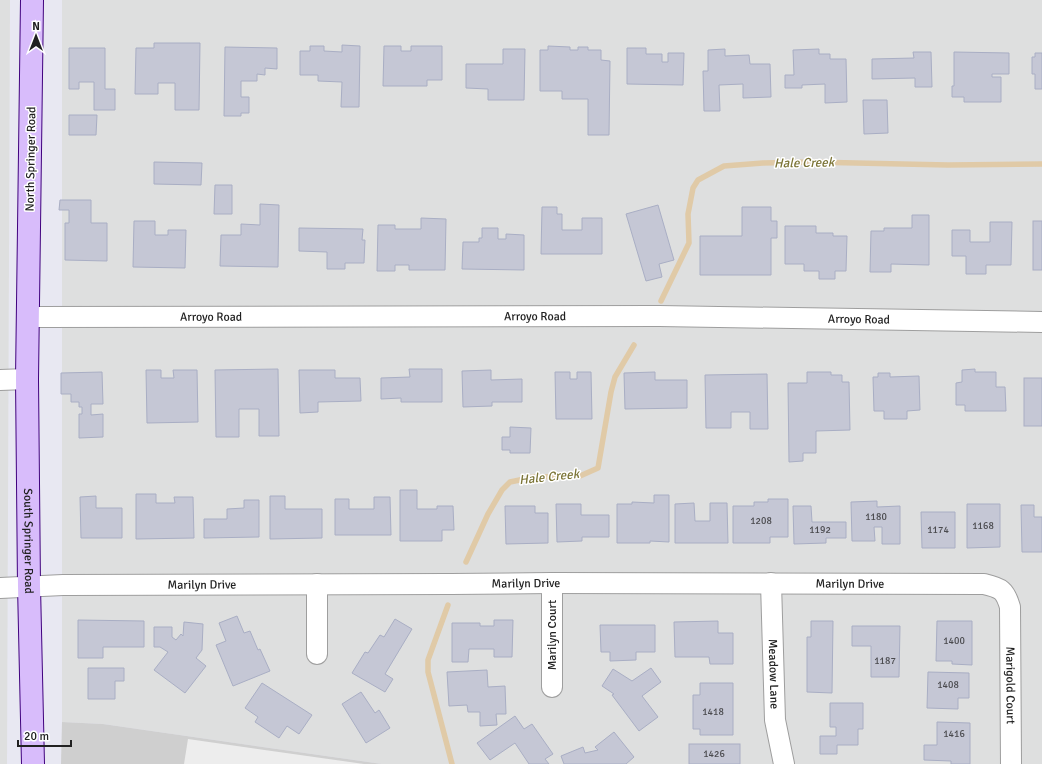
<svg xmlns="http://www.w3.org/2000/svg" width="1042" height="764" font-family="Signika,sans-serif">
<rect width="100%" height="100%" fill="#e8e8f2"/>
<g fill="#dedfdf">
<path d="M0 0H10L7 764H0Z"/>
<path d="M62 0H1042V764H382L103 724 62 722Z"/>
</g>
<path fill="#cfcfcf" d="M62 722 103 724 382 764H61Z"/>
<path fill="#ededed" d="M188 739 364 764H184Z"/>
<g fill="none" stroke-linecap="round" stroke-linejoin="round">
<g stroke="#e0caa7" stroke-width="5.5">
<path d="M661 301 689 243 688 214 693 188 698 180 724 166 763 163 810 162 948 165 1042 164"/>
<path d="M466 562 488 514 502 490 510 482 534 477 580 476 598 468 611 392 615 377 634 345"/>
<path d="M448 605 428 660V672L452 764"/>
</g>
</g>
<g fill="#c5c7d5" stroke="#a9aec4">
<path d="M154 43H200L199 110H175V83H158V94H135L136 48H154Z"/>
<path d="M342 45 360 46 359 107H341L342 82 318 81V75H300V51H310V46H324V51L342 52Z"/>
<path d="M384 46H401V51H411V46H442V80H427V86H383Z"/>
<path d="M548 46 570 47V50H578V47H588V50H601V60L610 61 609 135H588V99H562V91H540V50H548Z"/>
<path d="M225 47 277 48V69L265 68V75L257 74V81H241V97H249V113H241V116H224Z"/>
<path d="M69 48H105V89H115V110H94V82H79V89H69Z"/>
<path d="M627 48H646V54H662V62H668V53H684L683 85 627 84Z"/>
<path d="M503 49H525L524 100H488V89L466 88V64H503Z"/>
<path d="M725 49V56L749 55 750 64H770L771 97 743 98V84L719 85 720 111H704L703 71H708V50Z"/>
<path d="M819 49V54H830V59H846L847 102 825 103V84L802 85V88H785V75H794L793 50Z"/>
<path d="M913 52H931L932 87H915V78L872 79V59L914 58Z"/>
<path d="M954 52 1009 53V74H992V77H1001V102H964V97H952V86H954Z"/>
<path d="M1035 53H1042V89H1035V74H1032V57H1035Z"/>
<path d="M863 100H887L888 133 864 134Z"/>
<path d="M69 115H97L96 135H69Z"/>
<path d="M154 162 202 163 201 185 154 184Z"/>
<path d="M215 185H232V214H214Z"/>
<path d="M60 200H91V223H107V261L65 260V223H69V210H59Z"/>
<path d="M260 204 279 205 278 267 220 266 221 235H241V224L260 225Z"/>
<path d="M658 205 674 260 659 264 662 277 646 281 626 214Z"/>
<path d="M542 207H557V214H562V230H582V218H602V254H541Z"/>
<path d="M742 207H771V221H777V238H771V275H700V236H742Z"/>
<path d="M912 215H929V265L891 264V272H870L871 231H884V228H912Z"/>
<path d="M421 218 446 219 445 270H409V265H395V271H377L378 225H395V229H421Z"/>
<path d="M134 221H155V235H168V230H186L185 268 133 267Z"/>
<rect x="1033" y="221" width="9" height="49"/>
<path d="M990 222H1012L1011 265H986V274H966V256H952V230H970V242H990Z"/>
<path d="M785 226H816V233H833V236H847L846 271H835V279H819V271H804V264H785Z"/>
<path d="M299 228 363 229 362 240H365L364 263H345V269H327V252L299 251Z"/>
<path d="M482 228H498V239H506V234L524 235V270L462 269 463 242H479V238H482Z"/>
<path d="M278 369 279 436H259V409H239V437H216L215 370Z"/>
<path d="M409 369H442V402H401V398L381 399V378L410 377Z"/>
<path d="M975 369V372H996V387H1005L1006 411H965V405H956V383L962 382V370Z"/>
<path d="M146 370H161V378H174L173 370H197L198 422 147 423Z"/>
<path d="M299 370H335V378H360L361 401 318 402V412L300 413Z"/>
<path d="M491 370V380L522 379V402H492V406L463 407 462 371Z"/>
<path d="M102 372 103 404H91V415L103 414V437L79 438V414H82V407H79V402H71V394H61V373Z"/>
<path d="M555 372H570V379H577V372H591L592 419H556Z"/>
<path d="M655 372V380H687V408L625 409 624 373Z"/>
<path d="M807 372H831V375H842V382H849L850 430 816 431V453H803V461L789 462 788 383H807Z"/>
<path d="M878 373H890V377L919 376 920 410 907 411V419H884V411H874L873 377H878Z"/>
<path d="M767 374 768 429H750V412H731V428H706L705 375Z"/>
<rect x="1024" y="378" width="18" height="48"/>
<path d="M510 427 531 428 530 453H510V450H502V437H510Z"/>
<path d="M400 490H417V509H437V506H453L454 530H442V541H400Z"/>
<path d="M136 494H156V503H175L174 497H193L194 538 136 539Z"/>
<path d="M654 495H669V542L650 541V543H617V504H632V502L654 503Z"/>
<path d="M96 496V508H122V538H81L80 497Z"/>
<path d="M270 496H285V509H322V538L270 539Z"/>
<path d="M374 497H390L391 535H335V499H349V509H374Z"/>
<path d="M768 499H788V537H770V543H733V506H754V502H768Z"/>
<path d="M244 500H259V537L204 538V519H227V509L244 508Z"/>
<path d="M877 501V507L900 506V544H882V527H874L875 541H852L851 502Z"/>
<path d="M694 503 695 521H710V503H727L728 543H675V504Z"/>
<path d="M556 504H581V515H609V537H582V541L557 542Z"/>
<path d="M967 504H1000V547L967 548Z"/>
<path d="M1021 505H1034V517H1042V552H1022Z"/>
<path d="M505 506H535V513H548V543L506 544Z"/>
<path d="M793 506H811L812 522H846V538H826V543L794 544Z"/>
<path d="M921 512H955V548H922Z"/>
<path d="M237 616 244 633 250 631 258 650 260 649 270 671 233 686 216 645 226 641 219 623Z"/>
<path d="M395 619 412 629 385 674 393 679 385 692 352 673 365 652 368 653 380 635 384 637Z"/>
<path d="M78 620 144 621V647H103V658H78Z"/>
<path d="M494 620H513L512 657H494V649H469L468 662H452V623H480V626H494Z"/>
<path d="M718 621V633H733V664H710L709 657H675L674 622Z"/>
<path d="M811 621H833L832 693 807 692V637H811Z"/>
<path d="M937 621H972V665L952 664V661H936Z"/>
<path d="M184 622 203 624 202 650 196 658 206 666 185 693 154 670 168 652 160 647H154V627H172V637L176 640 181 634 183 636Z"/>
<path d="M600 625H655V652H636V660L610 661V652H601Z"/>
<path d="M852 626H900L899 677H871V646H852Z"/>
<path d="M88 668H124V681H115V699H88Z"/>
<path d="M651 668 661 682 642 696 658 717 639 731 612 695 614 694 602 686 613 669 632 681Z"/>
<path d="M487 670 488 687 505 686 506 714H496L497 725 480 726V712H468L467 705 449 706 447 672Z"/>
<path d="M928 672 969 673V698H958V709L927 708Z"/>
<path d="M262 683 312 715 299 734 287 726 279 738 255 722 258 717 245 708Z"/>
<path d="M700 683H733V735H700V729H693V695H700Z"/>
<path d="M361 692 375 713 379 710 390 728 366 743 342 704Z"/>
<path d="M830 703H863V729H858V745H837V754H820V736H836V727H830Z"/>
<path d="M515 716 524 729 532 724 553 754 545 759 549 764H529L515 743 490 760 477 743Z"/>
<path d="M937 722 970 723V764H951V761L924 760V745H937Z"/>
<path d="M614 732 634 757 626 764H564L561 756 583 747 585 753 598 750 595 747Z"/>
<rect x="689" y="744" width="51" height="20"/>
</g>
<g fill="none" stroke-linecap="round" stroke-linejoin="round">
<defs>
<g id="street">
<path id="s1" d="M29 317 659 316 1042 322"/>
<path d="M0 380 27 379"/>
<path id="s2" d="M771 583 775 720 784 764"/>
<path id="s3" d="M0 588 63 585 451 584 552 583 984 584C1001 588 1005 590 1010 607L1011 764"/>
<path d="M317 654V584"/>
<path d="M552 687V583"/>
</g>
<g id="secondary">
<path id="s4" d="M32 0 27 379 29 586 33 764"/>
</g>
</defs>
<use href="#street" stroke="#9e9e9e" stroke-width="22"/>
<use href="#secondary" stroke="#40027e" stroke-width="24"/>
<use href="#street" stroke="#fff" stroke-width="20"/>
<use href="#secondary" stroke="#d8bcfb" stroke-width="22"/>
</g>
<g text-anchor="middle" dominant-baseline="central" stroke-width="3" stroke-linejoin="round" paint-order="stroke">
<g font-size="10" fill="#4a4a4e">
<text x="876" y="517">1180</text>
<text x="761" y="521">1208</text>
<text x="983" y="526">1168</text>
<text x="820" y="530">1192</text>
<text x="938" y="530">1174</text>
<text x="954" y="641">1400</text>
<text x="885" y="661">1187</text>
<text x="948" y="685">1408</text>
<text x="713" y="712">1418</text>
<text x="954" y="734">1416</text>
<text x="714" y="754">1426</text>
</g>
<g font-size="12" fill="#212121" stroke="#fff">
<text transform="translate(31 159) rotate(-89)">North Springer Road</text>
<text stroke="none"><textPath href="#s1" startOffset="182">Arroyo Road</textPath></text>
<text stroke="none"><textPath href="#s1" startOffset="506">Arroyo Road</textPath></text>
<text stroke="none"><textPath href="#s1" startOffset="830">Arroyo Road</textPath></text>
<text stroke="none"><textPath href="#s4" startOffset="541">South Springer Road</textPath></text>
<text stroke="none"><textPath href="#s3" startOffset="526">Marilyn Drive</textPath></text>
<text stroke="none"><textPath href="#s3" startOffset="850">Marilyn Drive</textPath></text>
<text stroke="none"><textPath href="#s3" startOffset="202">Marilyn Drive</textPath></text>
<text transform="translate(552 635) rotate(-90)">Marilyn Court</text>
<text stroke="none"><textPath href="#s2" startOffset="91">Meadow Lane</textPath></text>
<text stroke="none"><textPath href="#s3" startOffset="1100">Marigold Court</textPath></text>
</g>
<g font-size="13" font-style="italic" fill="#7b7436" stroke="#fff">
<text transform="translate(804 163) rotate(-1)">Hale Creek</text>
<text transform="translate(549 477) rotate(-6)">Hale Creek</text>
</g>
</g>
<g transform="translate(36 36)" stroke="#ffffff" stroke-width="3" paint-order="stroke">
<path d="M0-3L7 15L0 10L-7 15Z" fill="#212121"/>
<text y="-6" font-size="11" font-weight="bold" text-anchor="middle" fill="#212121">N</text>
</g>
<path d="M18 740v6h53v-6" fill="none" stroke="#212121" stroke-width="2"/>
<text x="24" y="740" font-size="12" fill="#212121" stroke="#ffffff" stroke-width="3" paint-order="stroke">20 m</text>
</svg>
